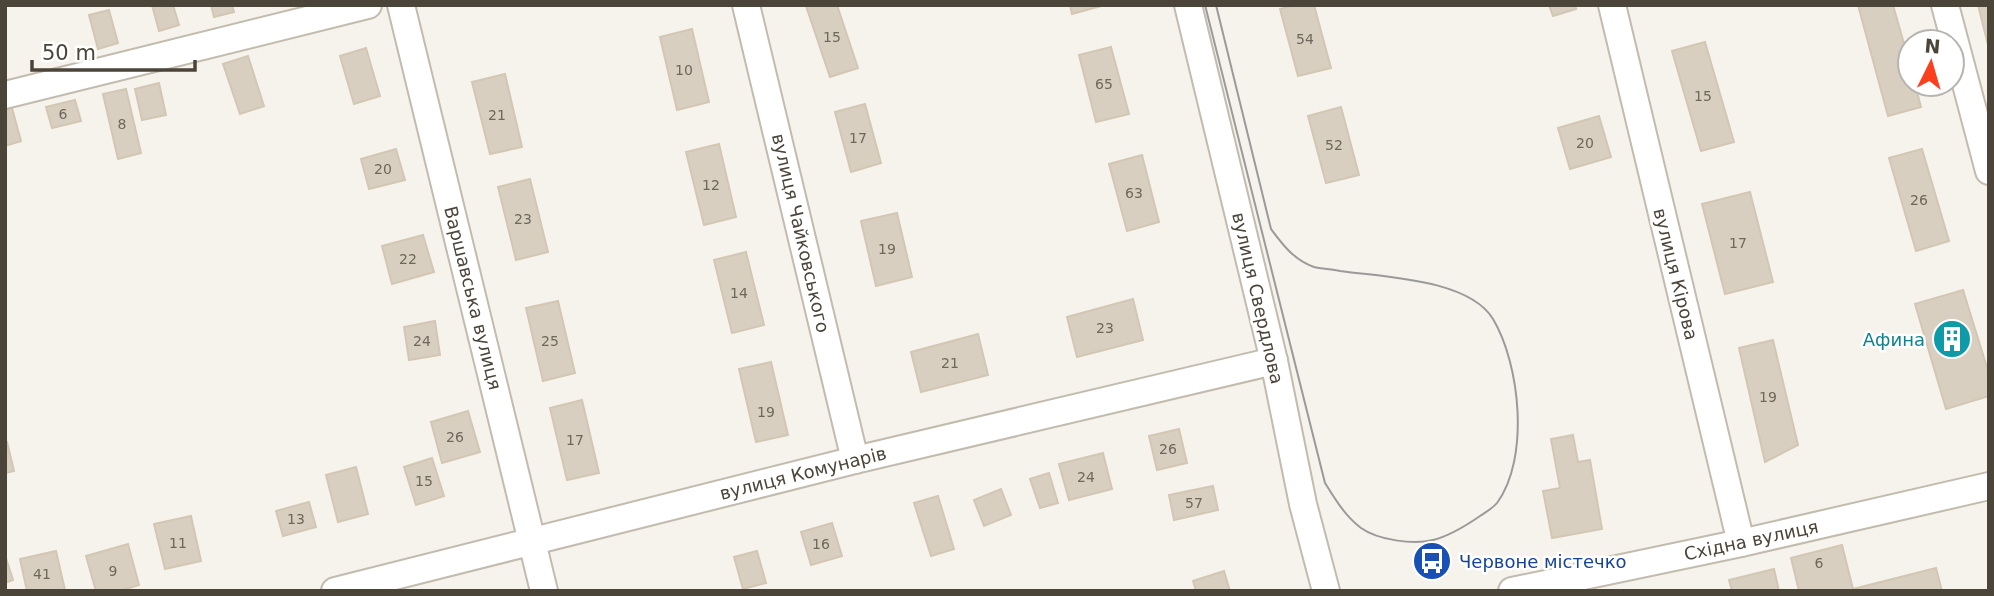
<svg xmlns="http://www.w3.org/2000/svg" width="1994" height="596" font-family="'DejaVu Sans',sans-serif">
<rect width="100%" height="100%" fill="#f6f3ec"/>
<g fill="#d8cfc1" stroke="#d3c7b4" stroke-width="2">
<path d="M152 5H173L179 25 159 31Z"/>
<path d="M211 5H232L234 12 214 17Z"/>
<path d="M837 5 858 68 830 77 806 6Z"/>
<path d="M1070 5H1105L1072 14Z"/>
<path d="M1295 5H1314L1331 68 1298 76 1280 9Z"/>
<path d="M1549 5H1575L1576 9 1553 16Z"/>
<path d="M1858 5H1893L1910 65V84H1915L1921 107 1888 116Z"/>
<path d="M1978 5H1989V49Z"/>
<path d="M109 10 118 43 98 49 89 15Z"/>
<path d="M692 29 709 102 677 110 660 37Z"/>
<path d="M1705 42 1734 142 1701 151 1672 51Z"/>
<path d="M1111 47 1129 114 1096 122 1079 55Z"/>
<path d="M366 48 380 96 354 104 340 56Z"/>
<path d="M248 56 264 106 240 114 223 64Z"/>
<path d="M505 74 522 147 490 154 472 82Z"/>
<path d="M159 83 166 115 142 120 135 89Z"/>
<path d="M126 89 141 153 118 159 103 94Z"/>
<path d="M75 100 81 121 52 128 46 107Z"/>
<path d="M865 104 881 163 851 172 835 112Z"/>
<path d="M1341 107 1359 175 1326 183 1308 116Z"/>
<path d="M12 108 21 141 5 146V109Z"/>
<path d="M1599 116 1611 157 1570 169 1558 128Z"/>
<path d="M719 144 736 217 704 225 686 152Z"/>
<path d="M396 149 405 180 369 189 361 159Z"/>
<path d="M1922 149 1949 241 1916 251 1889 158Z"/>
<path d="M1142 155 1159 222 1127 231 1109 164Z"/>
<path d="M530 179 548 252 516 260 498 187Z"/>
<path d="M1750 192 1773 282 1725 294 1702 204Z"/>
<path d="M897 213 912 277 876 286 861 221Z"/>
<path d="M423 235 434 272 392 284 382 246Z"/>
<path d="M746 252 764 325 732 333 714 260Z"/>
<path d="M1963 290 1989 374V396L1946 409 1915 304Z"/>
<path d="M1133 299 1143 340 1077 357 1067 317Z"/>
<path d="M558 301 575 373 543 381 526 308Z"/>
<path d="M435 321 440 355 409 360 404 327Z"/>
<path d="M978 334 988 375 921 392 911 352Z"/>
<path d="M1773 340 1798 445 1765 462 1739 348Z"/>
<path d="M771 362 788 435 756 442 739 369Z"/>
<path d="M582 400 599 473 567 480 550 408Z"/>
<path d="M468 411 480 452 442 463 431 422Z"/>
<path d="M1179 429 1187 463 1157 470 1149 436Z"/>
<path d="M1573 435 1578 462 1590 460 1602 529 1552 538 1543 491 1560 488 1551 439Z"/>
<path d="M5 442H7L14 471 5 473Z"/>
<path d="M1103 453 1112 489 1069 500 1059 464Z"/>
<path d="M432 458 444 496 416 505 404 467Z"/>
<path d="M356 467 368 514 338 522 326 475Z"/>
<path d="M1049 473 1058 503 1040 508 1030 479Z"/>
<path d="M1213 486 1218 510 1174 520 1169 495Z"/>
<path d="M1001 489 1011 515 984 526 974 500Z"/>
<path d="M938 496 954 549 931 556 914 503Z"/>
<path d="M309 502 316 527 283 536 276 511Z"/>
<path d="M191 516 201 561 165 569 154 524Z"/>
<path d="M832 523 842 556 811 565 801 532Z"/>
<path d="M128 544 139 585 119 591H96L86 556Z"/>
<path d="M1842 545 1853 589 1936 568 1942 591H1799L1791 558Z"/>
<path d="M56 551 65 590 27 591 20 559Z"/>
<path d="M757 551 766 583 743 589 734 557Z"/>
<path d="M5 555 13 580 5 583Z"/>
<path d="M1774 569 1779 591H1732L1729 580Z"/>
<path d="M1224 571 1230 591H1196L1193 581Z"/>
</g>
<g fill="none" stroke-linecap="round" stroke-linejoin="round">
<defs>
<g id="minor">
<path d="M401 5 544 591"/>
<path d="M746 5 855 460"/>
<path d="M1188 5 1274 361 1303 504 1326 591"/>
<path d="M1612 5 1741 543"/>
<path d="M1945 5 1989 171"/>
<path d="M5 95 368 5"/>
<path d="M335 591 855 460 1274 361"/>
<path d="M1512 591 1741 543 1989 486"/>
</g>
</defs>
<use href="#minor" stroke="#c2bbae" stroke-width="30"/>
<use href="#minor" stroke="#fff" stroke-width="26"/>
<path stroke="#9a9a9a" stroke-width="2" d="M1205 5 1325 483C1335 499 1345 516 1361 528 1378 540 1413 545 1433 540 1449 536 1467 525 1480 516 1486 512 1493 508 1497 503 1530 458 1520 364 1493 319 1469 279 1383 277 1340 271 1332 269 1322 269 1314 267 1294 260 1283 245 1271 229L1216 5"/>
</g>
<defs>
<symbol id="building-disc" viewBox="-11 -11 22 22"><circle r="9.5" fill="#0f9aa8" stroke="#fff"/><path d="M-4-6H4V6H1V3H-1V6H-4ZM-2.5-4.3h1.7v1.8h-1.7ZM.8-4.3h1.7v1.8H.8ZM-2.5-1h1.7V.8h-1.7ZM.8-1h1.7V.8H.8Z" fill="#fff"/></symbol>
<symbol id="bus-disc" viewBox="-11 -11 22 22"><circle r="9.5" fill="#1a4fb4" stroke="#fff"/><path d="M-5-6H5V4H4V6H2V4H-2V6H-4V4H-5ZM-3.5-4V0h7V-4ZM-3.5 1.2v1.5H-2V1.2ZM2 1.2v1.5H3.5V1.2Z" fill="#fff"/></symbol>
</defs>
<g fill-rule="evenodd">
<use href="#building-disc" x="1930" y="317" width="44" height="44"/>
<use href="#bus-disc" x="1410" y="539" width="44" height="44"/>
</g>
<g text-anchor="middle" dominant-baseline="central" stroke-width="5" stroke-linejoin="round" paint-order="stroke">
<g font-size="14" fill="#6e675b">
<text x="832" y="37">15</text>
<text x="1305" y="39">54</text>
<text x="684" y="70">10</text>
<text x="1104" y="84">65</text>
<text x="1703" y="96">15</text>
<text x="63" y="114">6</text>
<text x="497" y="115">21</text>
<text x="122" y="124">8</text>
<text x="858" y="138">17</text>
<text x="1585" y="143">20</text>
<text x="1334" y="145">52</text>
<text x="383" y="169">20</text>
<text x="711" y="185">12</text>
<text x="1134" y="193">63</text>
<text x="1919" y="200">26</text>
<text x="523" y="219">23</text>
<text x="1738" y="243">17</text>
<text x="887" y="249">19</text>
<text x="408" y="259">22</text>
<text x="739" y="293">14</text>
<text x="1105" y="328">23</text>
<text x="422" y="341">24</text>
<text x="550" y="341">25</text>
<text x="950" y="363">21</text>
<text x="1768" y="397">19</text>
<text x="766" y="412">19</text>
<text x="455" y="437">26</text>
<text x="575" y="440">17</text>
<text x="1168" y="449">26</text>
<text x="1086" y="477">24</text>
<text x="424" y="481">15</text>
<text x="1194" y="503">57</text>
<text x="296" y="519">13</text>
<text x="178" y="543">11</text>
<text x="821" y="544">16</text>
<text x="1819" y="563">6</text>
<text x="113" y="571">9</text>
<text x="42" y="574">41</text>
</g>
<g font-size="18" fill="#4b4439" stroke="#fff">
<text transform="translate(801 233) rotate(77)">вулиця Чайковського</text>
<text transform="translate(1676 274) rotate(76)">вулиця Кірова</text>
<text transform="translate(473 298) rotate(76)">Варшавська вулиця</text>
<text transform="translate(1258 298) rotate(77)">вулиця Свердлова</text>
<text transform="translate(803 473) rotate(-14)">вулиця Комунарів</text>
<text transform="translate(1751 540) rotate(-12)">Східна вулиця</text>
</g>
<g font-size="18" fill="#0d838f" stroke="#fff" text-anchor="end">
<text x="1925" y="339">Афина</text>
</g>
<g font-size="18" fill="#164399" stroke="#fff" text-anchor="start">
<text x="1459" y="561">Червоне містечко</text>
</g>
</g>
<rect width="1994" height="596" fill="none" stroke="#4b4439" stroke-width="14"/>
<g transform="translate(1931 63) rotate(5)"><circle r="33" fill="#ffffff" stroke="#b7b4b0" stroke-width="2"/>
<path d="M0-5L12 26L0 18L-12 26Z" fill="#fc3f1d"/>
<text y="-10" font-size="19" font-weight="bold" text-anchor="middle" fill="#4b4439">N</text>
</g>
<path d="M32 60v10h163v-10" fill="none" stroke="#4b4439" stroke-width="3.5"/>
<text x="42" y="60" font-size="21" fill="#4b4439" stroke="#ffffff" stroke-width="5" paint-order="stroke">50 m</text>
</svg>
